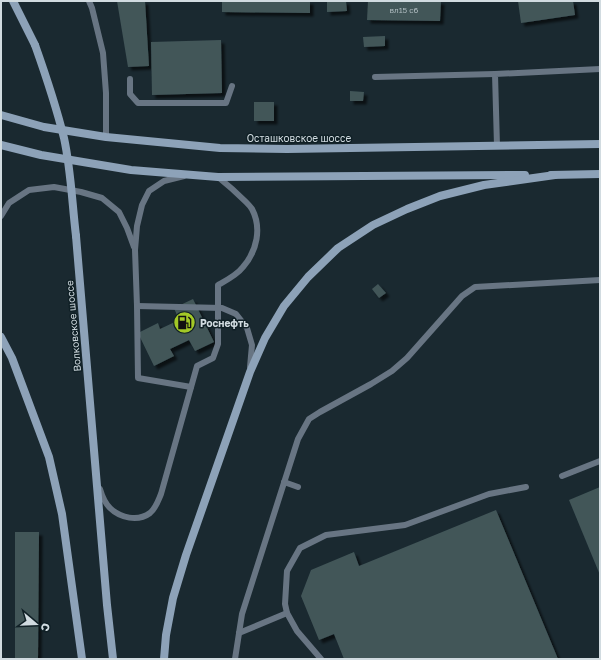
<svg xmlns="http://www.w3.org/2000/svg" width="601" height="660" font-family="'Golos Text',sans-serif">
<defs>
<filter id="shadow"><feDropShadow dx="3.5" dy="3.5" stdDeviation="1" flood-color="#0009"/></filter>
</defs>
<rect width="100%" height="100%" fill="#1a2930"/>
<g fill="#425659" filter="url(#shadow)">
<path d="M117 1H145L149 66 128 67Z"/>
<path d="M222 1H310V13L222 12Z"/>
<path d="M327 1H346L347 11 327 12Z"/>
<path d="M368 1H441L440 21 367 20Z"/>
<path d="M518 1H573L575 15 521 23Z"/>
<path d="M385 36V46L364 47 363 37Z"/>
<path d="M221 40 222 93 152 95 151 42Z"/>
<path d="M350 91 364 92 363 101H350Z"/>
<rect x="254" y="102" width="20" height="19"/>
<path d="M378 284 386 293 379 298 372 289Z"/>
<path d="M193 299 214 342 195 351 189 340 170 349 174 356 154 366 138 333 158 323 160 329 179 320 174 308Z"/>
<path d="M600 487V575L569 500Z"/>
<path d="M496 510 558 659H344L334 634 319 640 301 596 311 570 354 552 359 566Z"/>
<path d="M15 532H39L38 659H15Z"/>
</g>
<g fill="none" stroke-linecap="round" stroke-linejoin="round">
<g stroke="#687583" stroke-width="6">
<path d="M89 1 92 8 103 53 106 93V137"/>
<path d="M375 77 495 74"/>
<path d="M130 79V94L138 103H226L232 86"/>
<path d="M497 146 495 74 600 69"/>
<path d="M184 176 164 181 149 191 142 205 137 226 135 250 137 306 138 378 191 387"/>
<path d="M1 216 9 203 29 190 54 187 81 192 102 198 119 212 127 228 134 247"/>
<path d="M137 306 222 308 236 314 247 328 252 345 250 367"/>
<path d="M562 476 600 461"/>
<path d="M284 482 298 487"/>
<path d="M100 489C102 496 105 503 110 508 120 518 138 522 150 513 156 508 158 501 161 494L197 366 213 358 218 344V285C227 280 237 275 243 267 257 251 262 228 252 209 250 206 248 204 246 202 237 193 228 185 218 177"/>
<path d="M239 633 287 613"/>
<path d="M235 659 242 614 298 439 309 419 320 412 371 384 392 371 407 358 462 296 475 287 600 280"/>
<path d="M321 659 297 631 287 613 285 604 287 571 300 548 326 535 405 525 489 494 526 487"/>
</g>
<g stroke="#8da2b8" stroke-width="8">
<path d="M13 1 35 45"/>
<path d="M1 115 44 127 106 137 220 148 287 149 600 144"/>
<path d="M1 145 41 155 131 170 218 177 525 175"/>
<path d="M551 175 600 174"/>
<path d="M76 236 107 605 113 659"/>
<path d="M1 337 12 358 49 457 62 514 82 659"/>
<path d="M164 659 166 635 173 598 186 555 250 372 265 338 284 306 308 277 338 248 373 225 407 209 440 196 484 185 555 175"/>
</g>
<path stroke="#8da2b8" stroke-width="8" d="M35 45C46 76 56 106 64 138 71 170 72 203 76 236"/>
</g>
<defs>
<symbol id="fuel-disc" viewBox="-11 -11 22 22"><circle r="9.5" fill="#a3c927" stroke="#102026"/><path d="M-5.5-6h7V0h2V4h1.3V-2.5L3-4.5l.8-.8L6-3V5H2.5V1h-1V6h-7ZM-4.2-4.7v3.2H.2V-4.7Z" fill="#111"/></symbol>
</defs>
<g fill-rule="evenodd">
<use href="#fuel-disc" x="172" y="310" width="25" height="25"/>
</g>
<g text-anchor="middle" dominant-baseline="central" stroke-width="3" stroke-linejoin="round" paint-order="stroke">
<g font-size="8" fill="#adbabe">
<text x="404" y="10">вл15 с6</text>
</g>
<g font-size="10" fill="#d1dbe0" stroke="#102026">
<text x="299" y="138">Осташковское шоссе</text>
<text transform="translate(73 326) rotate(-95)">Волковское шоссе</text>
</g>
<g font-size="10" font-weight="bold" fill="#d1dbe0" stroke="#102026" text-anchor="start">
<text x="200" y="323">Роснефть</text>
</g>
</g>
<rect width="601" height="660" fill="none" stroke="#d1dbe0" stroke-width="4"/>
<g transform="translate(36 624) rotate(109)" stroke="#102026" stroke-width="3" paint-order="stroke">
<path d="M0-3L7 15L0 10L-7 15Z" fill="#d1dbe0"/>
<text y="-6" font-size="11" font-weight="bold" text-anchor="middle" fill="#d1dbe0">С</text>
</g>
</svg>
